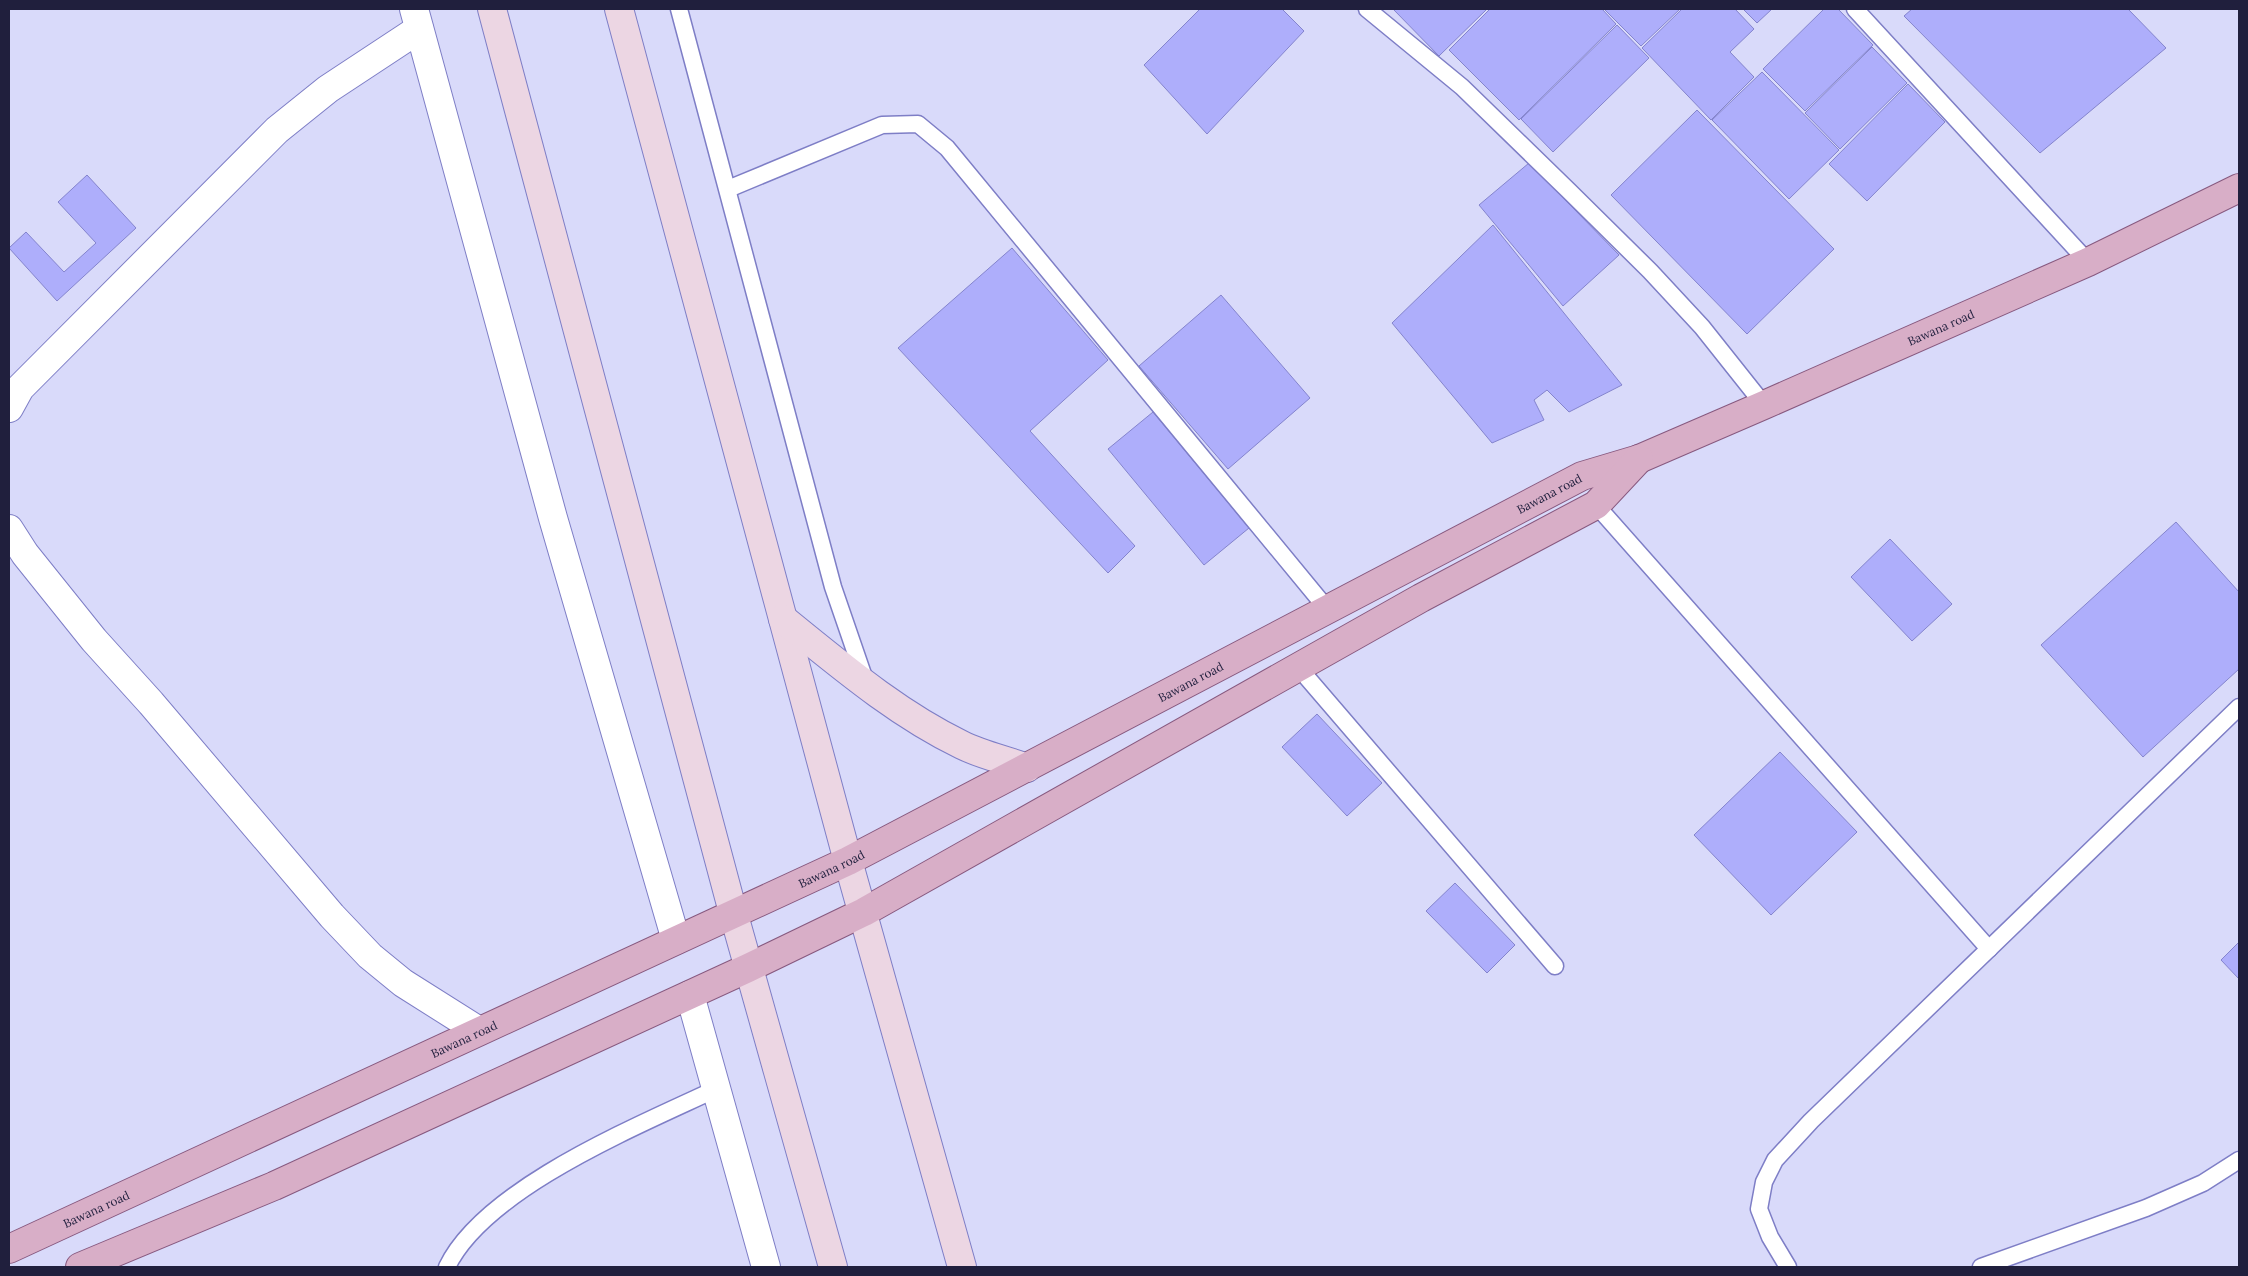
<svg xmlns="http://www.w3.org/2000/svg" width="2248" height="1276" font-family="Lora,serif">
<rect width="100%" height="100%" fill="#d9dafa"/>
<g fill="#aeaefb" stroke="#8484cd">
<path d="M1200 9H1282L1304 31 1207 134 1144 65Z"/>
<path d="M1393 9H1487L1439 56Z"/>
<path d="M1490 9H1602L1616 24 1519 120 1449 50Z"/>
<path d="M1604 9H1680L1641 46Z"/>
<path d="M1682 9H1735L1754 29 1730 52 1754 77 1711 120 1642 48Z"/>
<path d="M1743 9H1772L1757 23Z"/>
<path d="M1824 9H1838L1873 45 1805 111 1763 69Z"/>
<path d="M1912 9H2128L2166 48 2040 153 1904 16Z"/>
<path d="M1617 25 1649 58 1553 152 1521 119Z"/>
<path d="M1872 47 1907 83 1840 149 1805 113Z"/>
<path d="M1762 72 1839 150 1789 199 1712 120Z"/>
<path d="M1908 84 1945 122 1867 201 1829 164Z"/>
<path d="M1697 110 1834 249 1747 334 1611 195Z"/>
<path d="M1529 163 1619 255 1563 306 1479 205Z"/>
<path d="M87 175 136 228 57 301 9 248 26 232 64 272 96 243 58 202Z"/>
<path d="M1493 225 1622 385 1569 412 1547 390 1534 400 1544 420 1492 443 1392 323Z"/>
<path d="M1012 248 1108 360 1030 431 1135 546 1108 573 898 348Z"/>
<path d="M1221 295 1310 398 1228 469 1139 366Z"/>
<path d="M1153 412 1249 528 1204 565 1108 449Z"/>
<path d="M2176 522 2239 592V669L2143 757 2041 645Z"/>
<path d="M1890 539 1952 604 1912 641 1851 577Z"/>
<path d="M1317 714 1382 783 1347 816 1282 747Z"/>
<path d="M1780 752 1857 832 1771 915 1694 835Z"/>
<path d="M1455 883 1515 945 1487 973 1426 911Z"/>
<path d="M2239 942V979L2221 960Z"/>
</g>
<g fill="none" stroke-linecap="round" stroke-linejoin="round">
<defs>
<g id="lane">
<path d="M679 9 833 587 866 683"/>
<path d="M1367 9 1462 87 1568 190 1650 271 1702 327 1764 405"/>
<path d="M1855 9 2088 262"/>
<path d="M728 189 882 125 918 124 947 148 1328 610"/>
<path d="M1596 505 1989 949"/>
<path d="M1298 667 1555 966"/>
<path d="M447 1267C485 1188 638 1126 716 1089"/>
<path d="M1788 1267 1770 1237 1759 1209 1764 1182 1775 1160 1811 1121 2239 707"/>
<path d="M1981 1267 2146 1208 2203 1183 2239 1160"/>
</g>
<g id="street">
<path d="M414 9 553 518 676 940"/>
<path d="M9 408 20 388 277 130 328 89 419 29"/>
<path d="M9 529 25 554 94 640 151 703 332 916 370 956 403 983 479 1031"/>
<path d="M690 995 766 1267"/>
</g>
<g id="secondary">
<path d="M492 9 730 901 833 1267"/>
<path d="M619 9 848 861 962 1267"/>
<path d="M783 619C840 665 896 713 962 745 982 755 1006 760 1027 768"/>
</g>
<g id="primary">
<path id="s1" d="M9 1249 848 861 1582 476 1639 459 1764 405 2088 262 2239 188"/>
<path d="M80 1267 274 1186 748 968 864 912 1421 598 1596 505 1639 459"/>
</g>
</defs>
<use href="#lane" stroke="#7e7ec6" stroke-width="19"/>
<use href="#street" stroke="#7e7ec6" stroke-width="30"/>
<use href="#secondary" stroke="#7e7ec6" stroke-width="30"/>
<use href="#primary" stroke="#87597f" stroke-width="30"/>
<use href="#lane" stroke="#fff" stroke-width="16"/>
<use href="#street" stroke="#fff" stroke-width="28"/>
<use href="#secondary" stroke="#ecd6e3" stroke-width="28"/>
<use href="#primary" stroke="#d8aec7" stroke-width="28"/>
</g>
<g text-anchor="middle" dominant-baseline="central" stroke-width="4.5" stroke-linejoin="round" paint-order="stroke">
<g font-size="12" fill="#201f3d" stroke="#d9dafa">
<text stroke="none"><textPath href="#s1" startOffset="2142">Bawana road</textPath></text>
<text stroke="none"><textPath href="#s1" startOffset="1716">Bawana road</textPath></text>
<text stroke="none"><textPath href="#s1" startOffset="1311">Bawana road</textPath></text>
<text stroke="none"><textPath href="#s1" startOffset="906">Bawana road</textPath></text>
<text stroke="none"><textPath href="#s1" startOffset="501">Bawana road</textPath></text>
<text stroke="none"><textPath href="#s1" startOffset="96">Bawana road</textPath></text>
</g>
</g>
<rect width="2248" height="1276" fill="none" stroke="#201f3d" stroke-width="20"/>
</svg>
